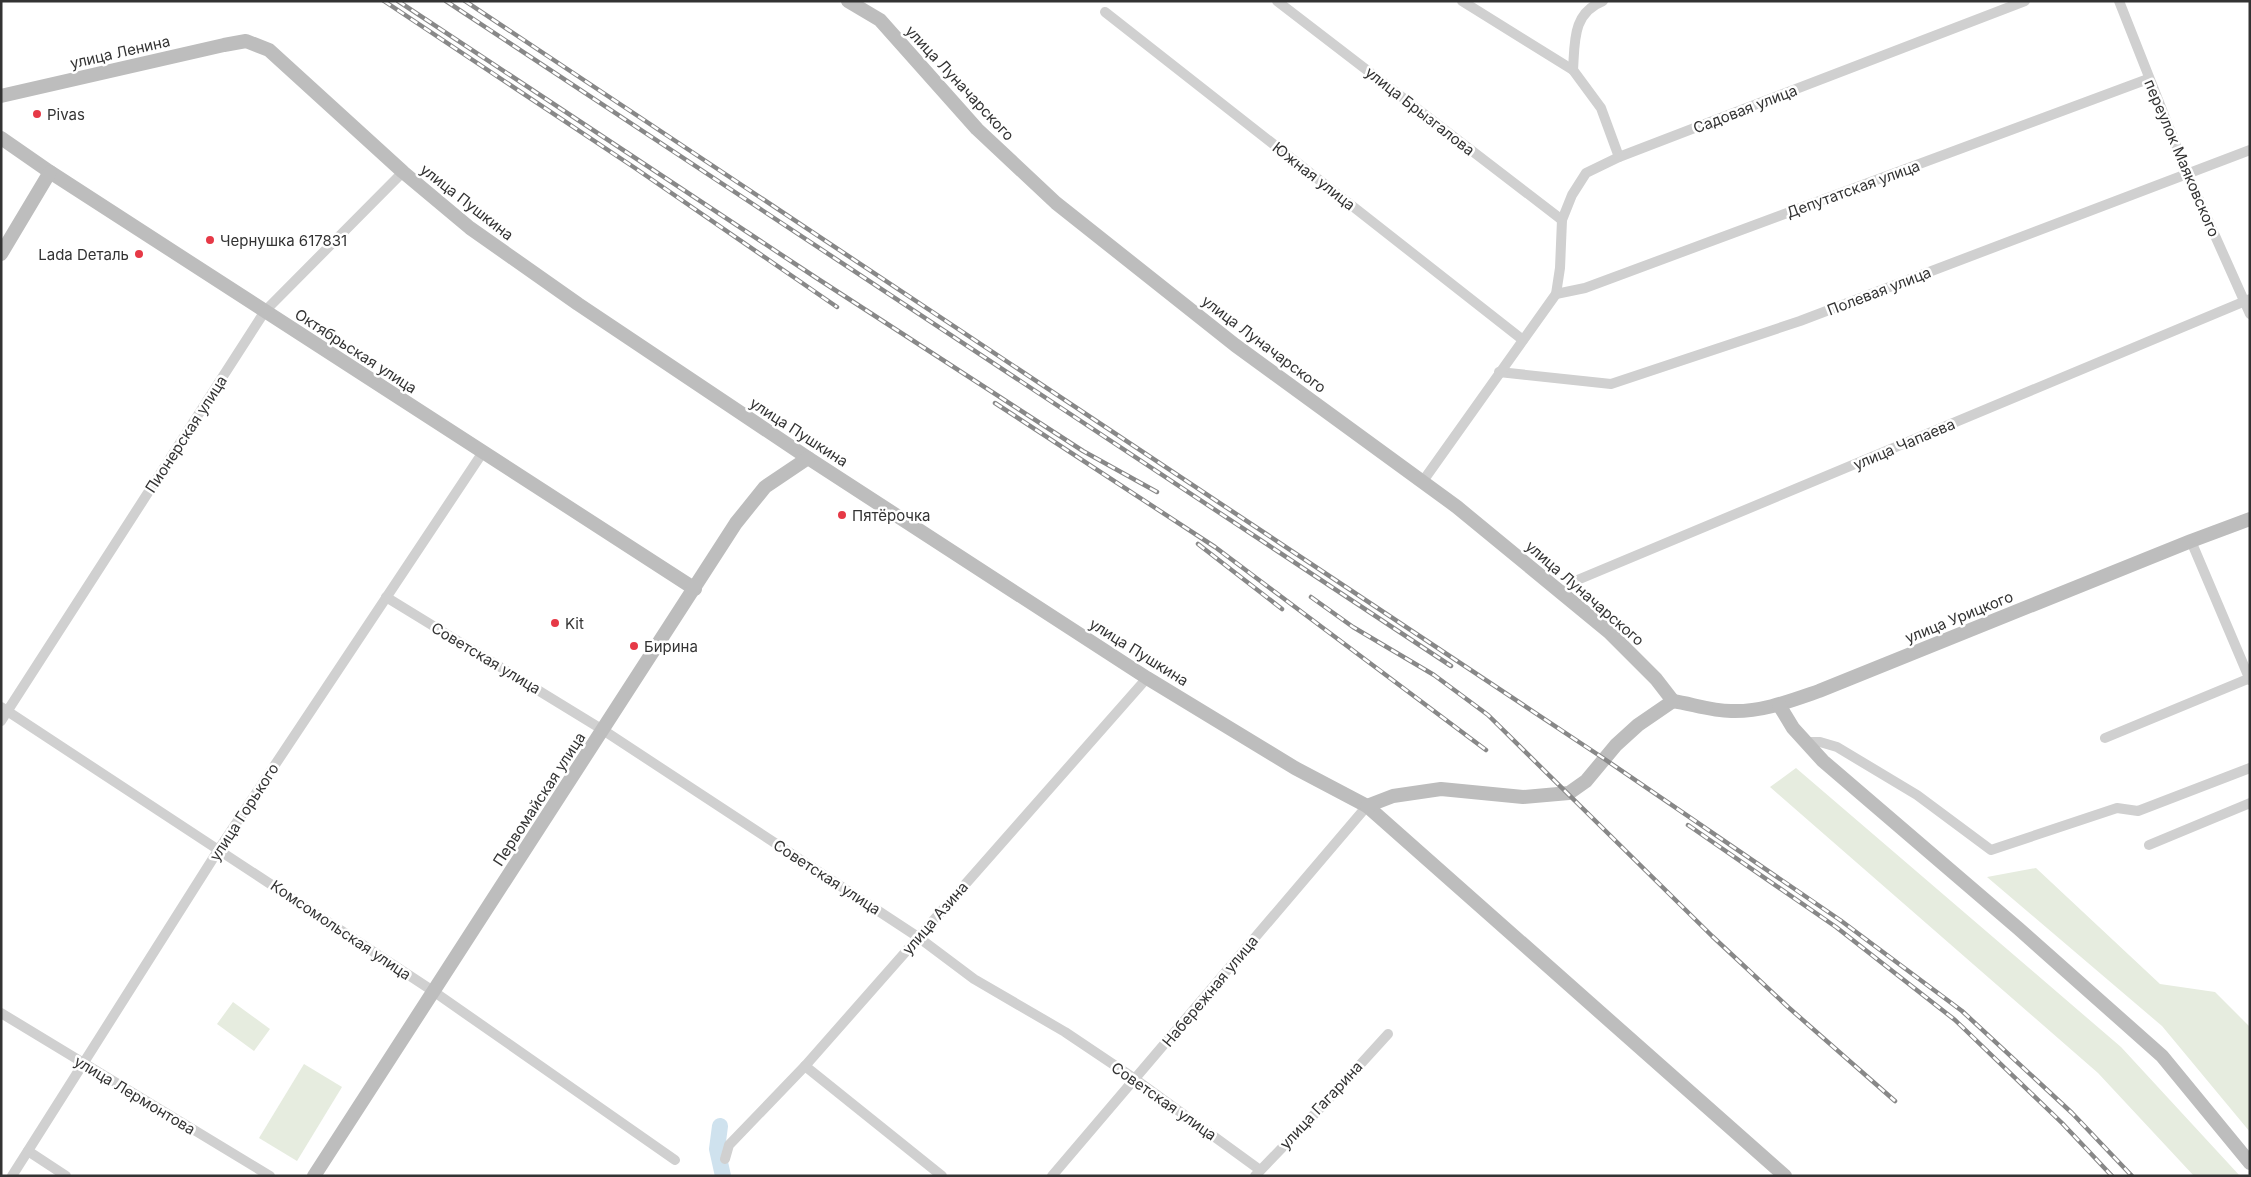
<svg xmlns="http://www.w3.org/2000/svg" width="2251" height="1177" font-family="Inter,sans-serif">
<rect width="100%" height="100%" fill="#fff"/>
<g fill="#e6ecdf">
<path d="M1796 768 2121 1047 2240 1176H2194L2098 1073 1770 787Z"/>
<path d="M2036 868 2160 984 2215 992 2250 1027V1132L2162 1026 1987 877Z"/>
<path d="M233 1002 270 1029 254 1051 217 1024Z"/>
<path d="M304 1064 342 1087 297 1161 259 1138Z"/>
</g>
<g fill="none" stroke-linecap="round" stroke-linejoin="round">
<path stroke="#cfe2ee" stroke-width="16" d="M720 1126 717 1149 723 1176"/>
<g stroke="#d0d0d0" stroke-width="10">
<path d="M1277 1 1562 220"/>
<path d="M1462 1 1573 70"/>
<path d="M1603 1C1572 13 1575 42 1573 70L1601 108 1619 157"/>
<path d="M2119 1 2187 173 2250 314"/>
<path d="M1105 12 1523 340"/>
<path d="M1556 294 1585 288 2148 79"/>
<path d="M1499 372 1611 384 1800 321 2250 150"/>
<path d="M1423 481 1556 294 1560 268 1562 220 1572 195 1586 173 1619 157 2025 1"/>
<path d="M2191 541 2250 680"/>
<path d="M1563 593 1575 581 2250 299"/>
<path d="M386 597 603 730 918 937 974 979 1065 1032 1135 1079 1260 1170"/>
<path d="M1 707 433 991 675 1160"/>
<path d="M1 721 265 311 403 172"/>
<path d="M2105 738 2250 678"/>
<path d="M1804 742H1820L1837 747 1917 795 1991 850 2117 808 2138 811 2250 768"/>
<path d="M2149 845 2250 803"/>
<path d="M1 1013 270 1176"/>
<path d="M805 1066 942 1176"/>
<path d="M28 1151 66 1176"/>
<path d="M725 1159 729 1145 805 1066 1147 678"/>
<path d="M12 1176 219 849 483 452"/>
<path d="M1052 1176 1367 806"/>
<path d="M1255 1176 1327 1101 1388 1034"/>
</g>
<g stroke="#bdbdbd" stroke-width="14">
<path d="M848 1 880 20 977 129 1056 203 1235 345 1457 507 1609 632 1656 679 1673 701"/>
<path d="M1 96 224 45 246 41 269 50 403 172 470 228 578 304 808 458 1147 678 1295 768 1367 806 1785 1176"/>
<path d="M1 138 50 172 695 589"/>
<path d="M1 254 50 172"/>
<path d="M1673 701C1692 704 1712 711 1731 711 1762 712 1790 701 1819 691L2191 541 2250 519"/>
<path d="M1779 705 1793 728 1823 761 2019 929 2162 1056 2250 1163"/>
<path d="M1367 806 1393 796 1441 789 1523 797 1569 793 1586 781 1616 745 1638 725 1673 701"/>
<path d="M314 1176 736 523 765 487 808 458"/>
</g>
<defs>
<g id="rail">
<path d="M384 1 635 168 837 307"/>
<path d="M398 1 815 277 1083 451 1157 492"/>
<path d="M446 1 1451 666"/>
<path d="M465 1 1603 758 1840 920 1962 1011 2072 1113 2132 1176"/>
<path d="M995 403 1215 547 1486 750"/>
<path d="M1198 544 1282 609"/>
<path d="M1311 597 1353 627 1434 675 1488 715 1712 936 1788 1007 1895 1101"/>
<path d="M1688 825 1836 927 1955 1020 2062 1123 2112 1176"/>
</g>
</defs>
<use href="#rail" stroke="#888" stroke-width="4.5"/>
<use href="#rail" stroke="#fff" stroke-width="2.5" stroke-dasharray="8" stroke-linecap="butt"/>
</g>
<g fill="#e63946" stroke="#fff" stroke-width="2">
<circle cx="37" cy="114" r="5"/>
<circle cx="210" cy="240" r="5"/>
<circle cx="139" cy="254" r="5"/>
<circle cx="842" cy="515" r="5"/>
<circle cx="555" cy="623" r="5"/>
<circle cx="634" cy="646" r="5"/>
</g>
<g text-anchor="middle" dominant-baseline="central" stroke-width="5" stroke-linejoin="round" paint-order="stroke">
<g font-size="15" fill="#333" stroke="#fff">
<text transform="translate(120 52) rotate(-13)">улица Ленина</text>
<text transform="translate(960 83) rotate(47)">улица Луначарского</text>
<text transform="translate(1745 109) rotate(-21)">Садовая улица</text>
<text transform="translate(1420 111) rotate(38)">улица Брызгалова</text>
<text transform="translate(2182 158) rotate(67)">переулок Маяковского</text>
<text transform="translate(1314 176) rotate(38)">Южная улица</text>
<text transform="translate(1853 189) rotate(-20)">Депутатская улица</text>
<text transform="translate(467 202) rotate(38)">улица Пушкина</text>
<text transform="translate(1879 291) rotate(-21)">Полевая улица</text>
<text transform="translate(1264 344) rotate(37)">улица Луначарского</text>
<text transform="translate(356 351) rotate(33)">Октябрьская улица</text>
<text transform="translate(799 432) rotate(33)">улица Пушкина</text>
<text transform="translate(186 434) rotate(-57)">Пионерская улица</text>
<text transform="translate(1904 444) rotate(-23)">улица Чапаева</text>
<text transform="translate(1585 593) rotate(41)">улица Луначарского</text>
<text transform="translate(1959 617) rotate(-22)">улица Урицкого</text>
<text transform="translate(1139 652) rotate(32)">улица Пушкина</text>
<text transform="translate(486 658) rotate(31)">Советская улица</text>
<text transform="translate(539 799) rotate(-57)">Первомайская улица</text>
<text transform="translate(244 812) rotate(-57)">улица Горького</text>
<text transform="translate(827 877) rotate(33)">Советская улица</text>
<text transform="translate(935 918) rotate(-49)">улица Азина</text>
<text transform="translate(341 930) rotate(34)">Комсомольская улица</text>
<text transform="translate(1210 991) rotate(-50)">Набережная улица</text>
<text transform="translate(135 1095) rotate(31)">улица Лермонтова</text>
<text transform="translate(1164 1101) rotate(35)">Советская улица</text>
<text transform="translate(1321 1105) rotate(-47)">улица Гагарина</text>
</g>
<g font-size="15" fill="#333" stroke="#fff" text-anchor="start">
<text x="47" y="114">Pivas</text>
<text x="220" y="240">Чернушка 617831</text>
<text x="129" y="254" text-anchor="end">Lada Dеталь</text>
<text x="852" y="515">Пятёрочка</text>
<text x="565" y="623">Kit</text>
<text x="644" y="646">Бирина</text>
</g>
</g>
<rect width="2251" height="1177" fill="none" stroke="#333333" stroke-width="5"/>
</svg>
